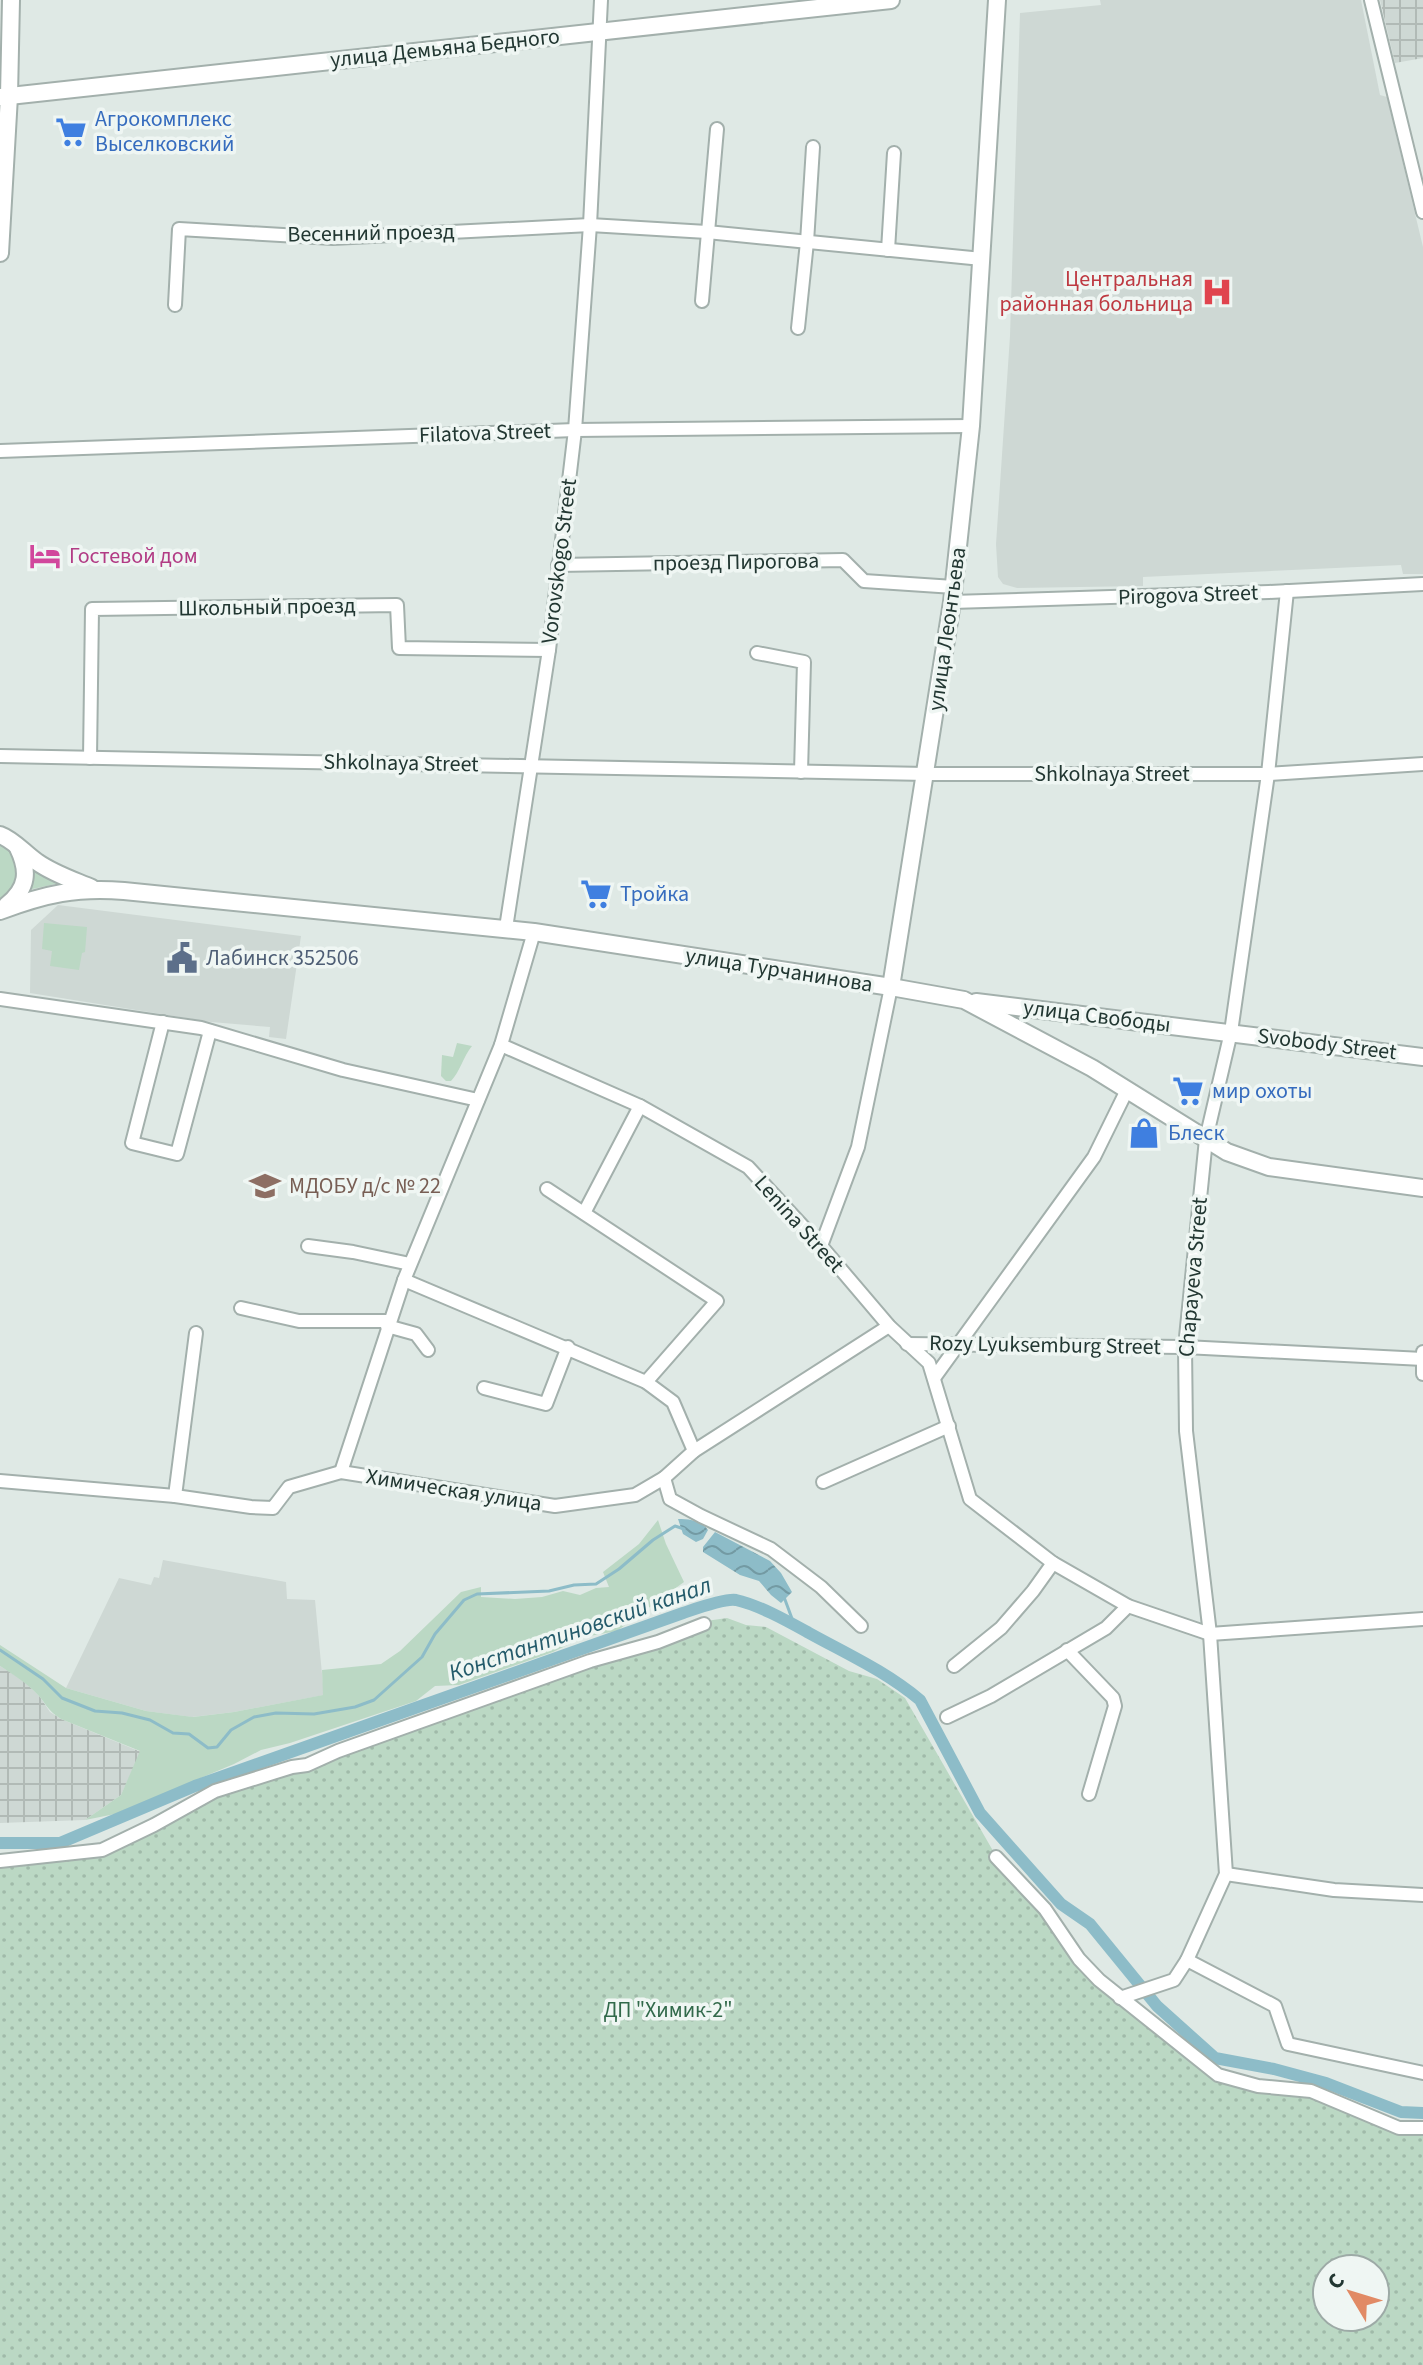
<svg xmlns="http://www.w3.org/2000/svg" width="1423" height="2365" font-family="'Source Sans 3',sans-serif">
<defs>
<pattern id="industrial-grid" width="8" height="8" patternUnits="userSpaceOnUse" patternTransform="scale(2)"><rect width="8" height="8" fill="#ced8d4"/><path d="M0 4h8M4 0v8" fill="none" stroke="#b1bab6"/></pattern>
<pattern id="park-dots" width="8" height="8" patternUnits="userSpaceOnUse" patternTransform="scale(2)"><rect width="8" height="8" fill="#bbd8c4"/><path d="M2 2h.1M6 6h.1" fill="none" stroke="#a0baa9" stroke-width="1.8" stroke-linecap="round"/></pattern>
<pattern id="water-waves" width="16" height="10" patternUnits="userSpaceOnUse" patternTransform="scale(2)"><rect width="16" height="10" fill="#8dbcc8"/><path d="M0 5q4-4 8 0t8 0" fill="none" stroke="#739aa3"/></pattern>
</defs>
<rect width="100%" height="100%" fill="#dfe9e5"/>
<g fill="#ced8d4">
<path d="M1100 0H1361L1380 95 1387 97 1423 247V574H1403L1401 565 1143 577V586L1017 588 1003 584 998 577 996 544 1010 336 1020 13 1101 5Z"/>
<path d="M58 905 301 936 286 1039 269 1037 270 1027 211 1022 30 993 31 930Z"/>
<path d="M163 1560 286 1582 287 1599 315 1600 324 1695 234 1712 192 1717 146 1711 66 1688 119 1578 151 1585 154 1577 159 1578Z"/>
</g>
<g fill="url(#industrial-grid)">
<path d="M1380 0H1423V58L1395 63Z"/>
<path d="M0 1666 23 1680 40 1697 50 1712 61 1719 141 1752 121 1795 85 1820 0 1823Z"/>
</g>
<g fill="#bbd8c4">
<path d="M0 844C28 859 21 886 0 902Z"/>
<path d="M33 867 60 883 28 890Z"/>
<path d="M44 923 87 927 85 952 82 953 79 970 50 966 52 951 42 949Z"/>
<path d="M457 1043 472 1046C463 1057 460 1072 451 1081H446L441 1076 442 1055 453 1057Z"/>
<path d="M658 1520 666 1544 684 1582 617 1631 584 1637 553 1652 459 1685 435 1686 416 1701 290 1743 261 1750 234 1764 115 1814 85 1820 121 1795 140 1751 61 1719C48 1711 47 1705 38 1695 27 1683 14 1675 0 1666V1645L66 1688 146 1711 193 1717 234 1712 323 1695 322 1670 381 1664 400 1651 461 1592 481 1587V1597L515 1599 542 1597 563 1591 580 1595 596 1588 609 1587 603 1572 639 1544Z"/>
</g>
<path fill="url(#park-dots)" fill-rule="evenodd" d="M727 1618 746 1625 766 1627 849 1671 877 1679 905 1698 996 1856 1080 1958 1219 2073 1311 2089 1400 2127 1423 2126V2365H0V1857L101 1848 263 1776 706 1621ZM1327 2269H1375V2317H1327Z"/>
<g fill="url(#water-waves)">
<path d="M678 1519C689 1519 701 1520 708 1530L703 1539 696 1542 683 1534Z"/>
<path d="M715 1532 770 1561 781 1573 792 1592 781 1603 771 1595 759 1581 740 1575 703 1552V1547Z"/>
</g>
<g fill="none" stroke-linecap="round" stroke-linejoin="round">
<g stroke="#8dbcc8" stroke-width="3">
<path d="M784 1597 794 1624"/>
<path d="M0 1650 43 1679 62 1698 95 1711 122 1713 150 1720 173 1733 189 1734 208 1748 217 1747 231 1730 254 1717 276 1713 314 1714 355 1707 374 1700 422 1657 435 1634 464 1600 477 1594 549 1591 574 1585 596 1584 619 1569 653 1540 675 1526 684 1529"/>
</g>
<path stroke="#8dbcc8" stroke-width="12" d="M0 1843H60L195 1786 683 1613C695 1609 725 1598 736 1600 759 1605 789 1622 809 1633 849 1655 885 1671 920 1700L980 1813 1061 1904 1090 1924 1157 2006 1215 2058 1274 2069 1326 2083 1401 2112 1423 2113"/>
<defs>
<g id="minor">
<path d="M1371 0 1423 212"/>
<path d="M888 250 894 153"/>
<path d="M702 301 717 129"/>
<path d="M175 305 179 229 333 238 590 225 707 232 982 259"/>
<path d="M798 328 807 242 813 147"/>
<path d="M0 451 575 430 971 426"/>
<path d="M558 565 843 560 864 581 954 587"/>
<path d="M952 602 1269 592 1423 584"/>
<path d="M757 653 804 662 801 772"/>
<path d="M0 756 926 774H1268L1423 764"/>
<path d="M90 758 92 609 397 605 399 648 549 650"/>
<path d="M506 928 549 650 575 430 590 225 601 0"/>
<path d="M0 999 201 1028 343 1070 478 1100"/>
<path d="M163 1022 132 1143 177 1154 210 1031"/>
<path d="M501 1045 640 1106 748 1167 821 1246 889 1326 929 1363 970 1499 1053 1563 1128 1606 1210 1634 1423 1619"/>
<path d="M547 1189 717 1301 646 1382"/>
<path d="M584 1213 640 1106"/>
<path d="M308 1246 353 1252 410 1264"/>
<path d="M821 1246 858 1147 891 987"/>
<path d="M404 1280 646 1382 673 1402 694 1451"/>
<path d="M241 1308 299 1321H389"/>
<path d="M387 1326 416 1334 428 1350"/>
<path d="M907 1344 1185 1347 1423 1359"/>
<path d="M1423 1352V1374"/>
<path d="M934 1378 1094 1157 1127 1090"/>
<path d="M484 1388 546 1404 568 1347"/>
<path d="M341 1472 404 1280 501 1045 534 932"/>
<path d="M664 1478 694 1451 889 1326"/>
<path d="M0 1481 175 1496 251 1507 273 1508 289 1487 341 1472 555 1506 635 1495 664 1478 670 1499 701 1516 771 1549 821 1587 861 1626"/>
<path d="M823 1482 949 1426"/>
<path d="M175 1496 196 1333"/>
<path d="M1067 1650 1113 1698 1115 1706 1089 1794"/>
<path d="M954 1666 1001 1628 1033 1591 1053 1563"/>
<path d="M947 1717 991 1696 1106 1628 1128 1606"/>
<path d="M996 1857 1045 1909 1079 1959 1099 1980 1218 2075 1258 2086 1311 2091 1399 2128H1423"/>
<path d="M0 1861 102 1850 154 1825 215 1791 292 1767 307 1765 338 1751 590 1661 658 1642 704 1624"/>
<path d="M1226 1874 1334 1890 1423 1895"/>
<path d="M1187 1960 1275 2006 1288 2044 1423 2073"/>
<path d="M1120 1998 1174 1980 1187 1960 1226 1874 1210 1634 1186 1431 1185 1347 1206 1139 1231 1032 1268 774 1287 591"/>
</g>
<g id="tertiary">
<path d="M0 97 891 0"/>
<path d="M0 253 9 96 11 0"/>
<path d="M0 835C14 840 25 854 37 862 54 874 73 880 92 888"/>
<path d="M7 905C28 888 29 871 18 848"/>
<path d="M0 911C45 894 77 887 124 891L534 932 891 987 964 1000 1092 1068 1227 1152 1269 1167 1423 1188"/>
<path d="M891 987 952 602 971 426 997 0"/>
<path d="M976 1002 1423 1057"/>
</g>
</defs>
<use href="#minor" stroke="#a3b0ac" stroke-width="16"/>
<use href="#tertiary" stroke="#a3b0ac" stroke-width="20"/>
<use href="#minor" stroke="#fff" stroke-width="12"/>
<use href="#tertiary" stroke="#fff" stroke-width="16"/>
</g>
<defs>
<symbol id="supermarket-bare" viewBox="-9 -9 18 18"><path d="M-6-5.5h2.5l.6 2H6L4.5 2H-2.5L-4.4-4H-6ZM-1.5 3.2a1.3 1.3 0 1 0 .1 0ZM3 3.2a1.3 1.3 0 1 0 .1 0Z" fill="#3f7fe0" stroke="#eff6f3" stroke-width="2.5" paint-order="stroke"/></symbol>
<symbol id="hospital-bare" viewBox="-9 -9 18 18"><path d="M-5-5h3v3.5h4V-5h3V5h-3V1.5h-4V5h-3Z" fill="#e0444e" stroke="#eff6f3" stroke-width="2.5" paint-order="stroke"/></symbol>
<symbol id="hotel-bare" viewBox="-9 -9 18 18"><path d="M-6-4.5h1.5V1H6V5H4.5V3h-9V5H-6ZM-4 0a1.8 1.8 0 1 1 3.6 0ZM.5 0V-2.5h3Q6-2.5 6 0Z" fill="#d1479c" stroke="#eff6f3" stroke-width="2.5" paint-order="stroke"/></symbol>
<symbol id="civic-bare" viewBox="-9 -9 18 18"><path d="M-.6-6.5H3V-4.5H.6V-3L4-1V1h2V6H-6V1h2V-1L-.6-3ZM-1.2 2.5V6h2.4V2.5Z" fill="#5c6f8a" stroke="#eff6f3" stroke-width="2.5" paint-order="stroke"/></symbol>
<symbol id="shop-bare" viewBox="-9 -9 18 18"><path d="M-5-2.5h2.3a2.7 3.5 0 0 1 5.4 0H5L5.5 6h-11ZM-1.5-2.5h3a1.5 2.3 0 0 0-3 0Z" fill="#3f7fe0" stroke="#eff6f3" stroke-width="2.5" paint-order="stroke"/></symbol>
<symbol id="school-bare" viewBox="-9 -9 18 18"><path d="M0-5L7-2L0 1L-7-2ZM-4 1L0 2.5L4 1V4Q0 6-4 4Z" fill="#8d6e63" stroke="#eff6f3" stroke-width="2.5" paint-order="stroke"/></symbol>
</defs>
<g fill-rule="evenodd">
<use href="#supermarket-bare" x="49" y="110" width="44" height="44"/>
<use href="#hospital-bare" x="1195" y="270" width="44" height="44"/>
<use href="#hotel-bare" x="23" y="534" width="44" height="44"/>
<use href="#supermarket-bare" x="574" y="872" width="44" height="44"/>
<use href="#civic-bare" x="160" y="936" width="44" height="44"/>
<use href="#supermarket-bare" x="1166" y="1069" width="44" height="44"/>
<use href="#shop-bare" x="1122" y="1111" width="44" height="44"/>
<use href="#school-bare" x="243" y="1164" width="44" height="44"/>
</g>
<g text-anchor="middle" dominant-baseline="central" stroke-width="7" stroke-linejoin="round" paint-order="stroke">
<g font-size="22" fill="#223732" stroke="#eff6f3">
<text transform="translate(445 48) rotate(-6)">улица Демьяна Бедного</text>
<text transform="translate(371 233) rotate(-1)">Весенний проезд</text>
<text transform="translate(485 433) rotate(-2)">Filatova Street</text>
<text transform="translate(559 561) rotate(-83)">Vorovskogo Street</text>
<text transform="translate(736 562) rotate(-1)">проезд Пирогова</text>
<text transform="translate(1188 595) rotate(-2)">Pirogova Street</text>
<text transform="translate(267 607) rotate(-1)">Школьный проезд</text>
<text transform="translate(947 629) rotate(-82)">улица Леонтьева</text>
<text transform="translate(401 763) rotate(1)">Shkolnaya Street</text>
<text x="1112" y="774">Shkolnaya Street</text>
<text transform="translate(779 970) rotate(9)">улица Турчанинова</text>
<text transform="translate(1097 1016) rotate(7)">улица Свободы</text>
<text transform="translate(1327 1044) rotate(7)">Svobody Street</text>
<text transform="translate(799 1224) rotate(48)">Lenina Street</text>
<text transform="translate(1193 1277) rotate(-85)">Chapayeva Street</text>
<text transform="translate(1045 1345) rotate(1)">Rozy Lyuksemburg Street</text>
<text transform="translate(454 1490) rotate(9)">Химическая улица</text>
</g>
<g font-size="22" fill="#366cbe" stroke="#eff6f3" text-anchor="start">
<text x="95" y="119">Агрокомплекс<tspan x="95" dy="25">Выселковский</tspan></text>
<text x="620" y="894">Тройка</text>
<text x="1212" y="1091">мир охоты</text>
<text x="1168" y="1133">Блеск</text>
</g>
<g font-size="22" fill="#be3a42" stroke="#eff6f3" text-anchor="end">
<text x="1193" y="279">Центральная<tspan x="1193" dy="25">районная больница</tspan></text>
</g>
<g font-size="22" fill="#b23c85" stroke="#eff6f3" text-anchor="start">
<text x="69" y="556">Гостевой дом</text>
</g>
<g font-size="22" fill="#4e5e75" stroke="#eff6f3" text-anchor="start">
<text x="206" y="958">Лабинск 352506</text>
</g>
<g font-size="22" fill="#785e54" stroke="#eff6f3" text-anchor="start">
<text x="289" y="1186">МДОБУ д/с № 22</text>
</g>
<g font-size="22" fill="#31694a" stroke="#eff6f3">
<text x="668" y="2010">ДП "Химик-2"</text>
</g>
<g font-size="24" font-style="italic" fill="#245b6b" stroke="#eff6f3">
<text transform="translate(580 1629) rotate(-19)">Константиновский канал</text>
</g>
</g>
<g transform="translate(1351 2293) rotate(308)"><circle r="38" fill="#eff6f3" stroke="#9daaa6" stroke-width="2"/>
<path d="M0-6L14 30L0 20L-14 30Z" fill="#e18a65"/>
<text y="-12" font-size="22" font-weight="bold" text-anchor="middle" fill="#223732">С</text>
</g>
</svg>
